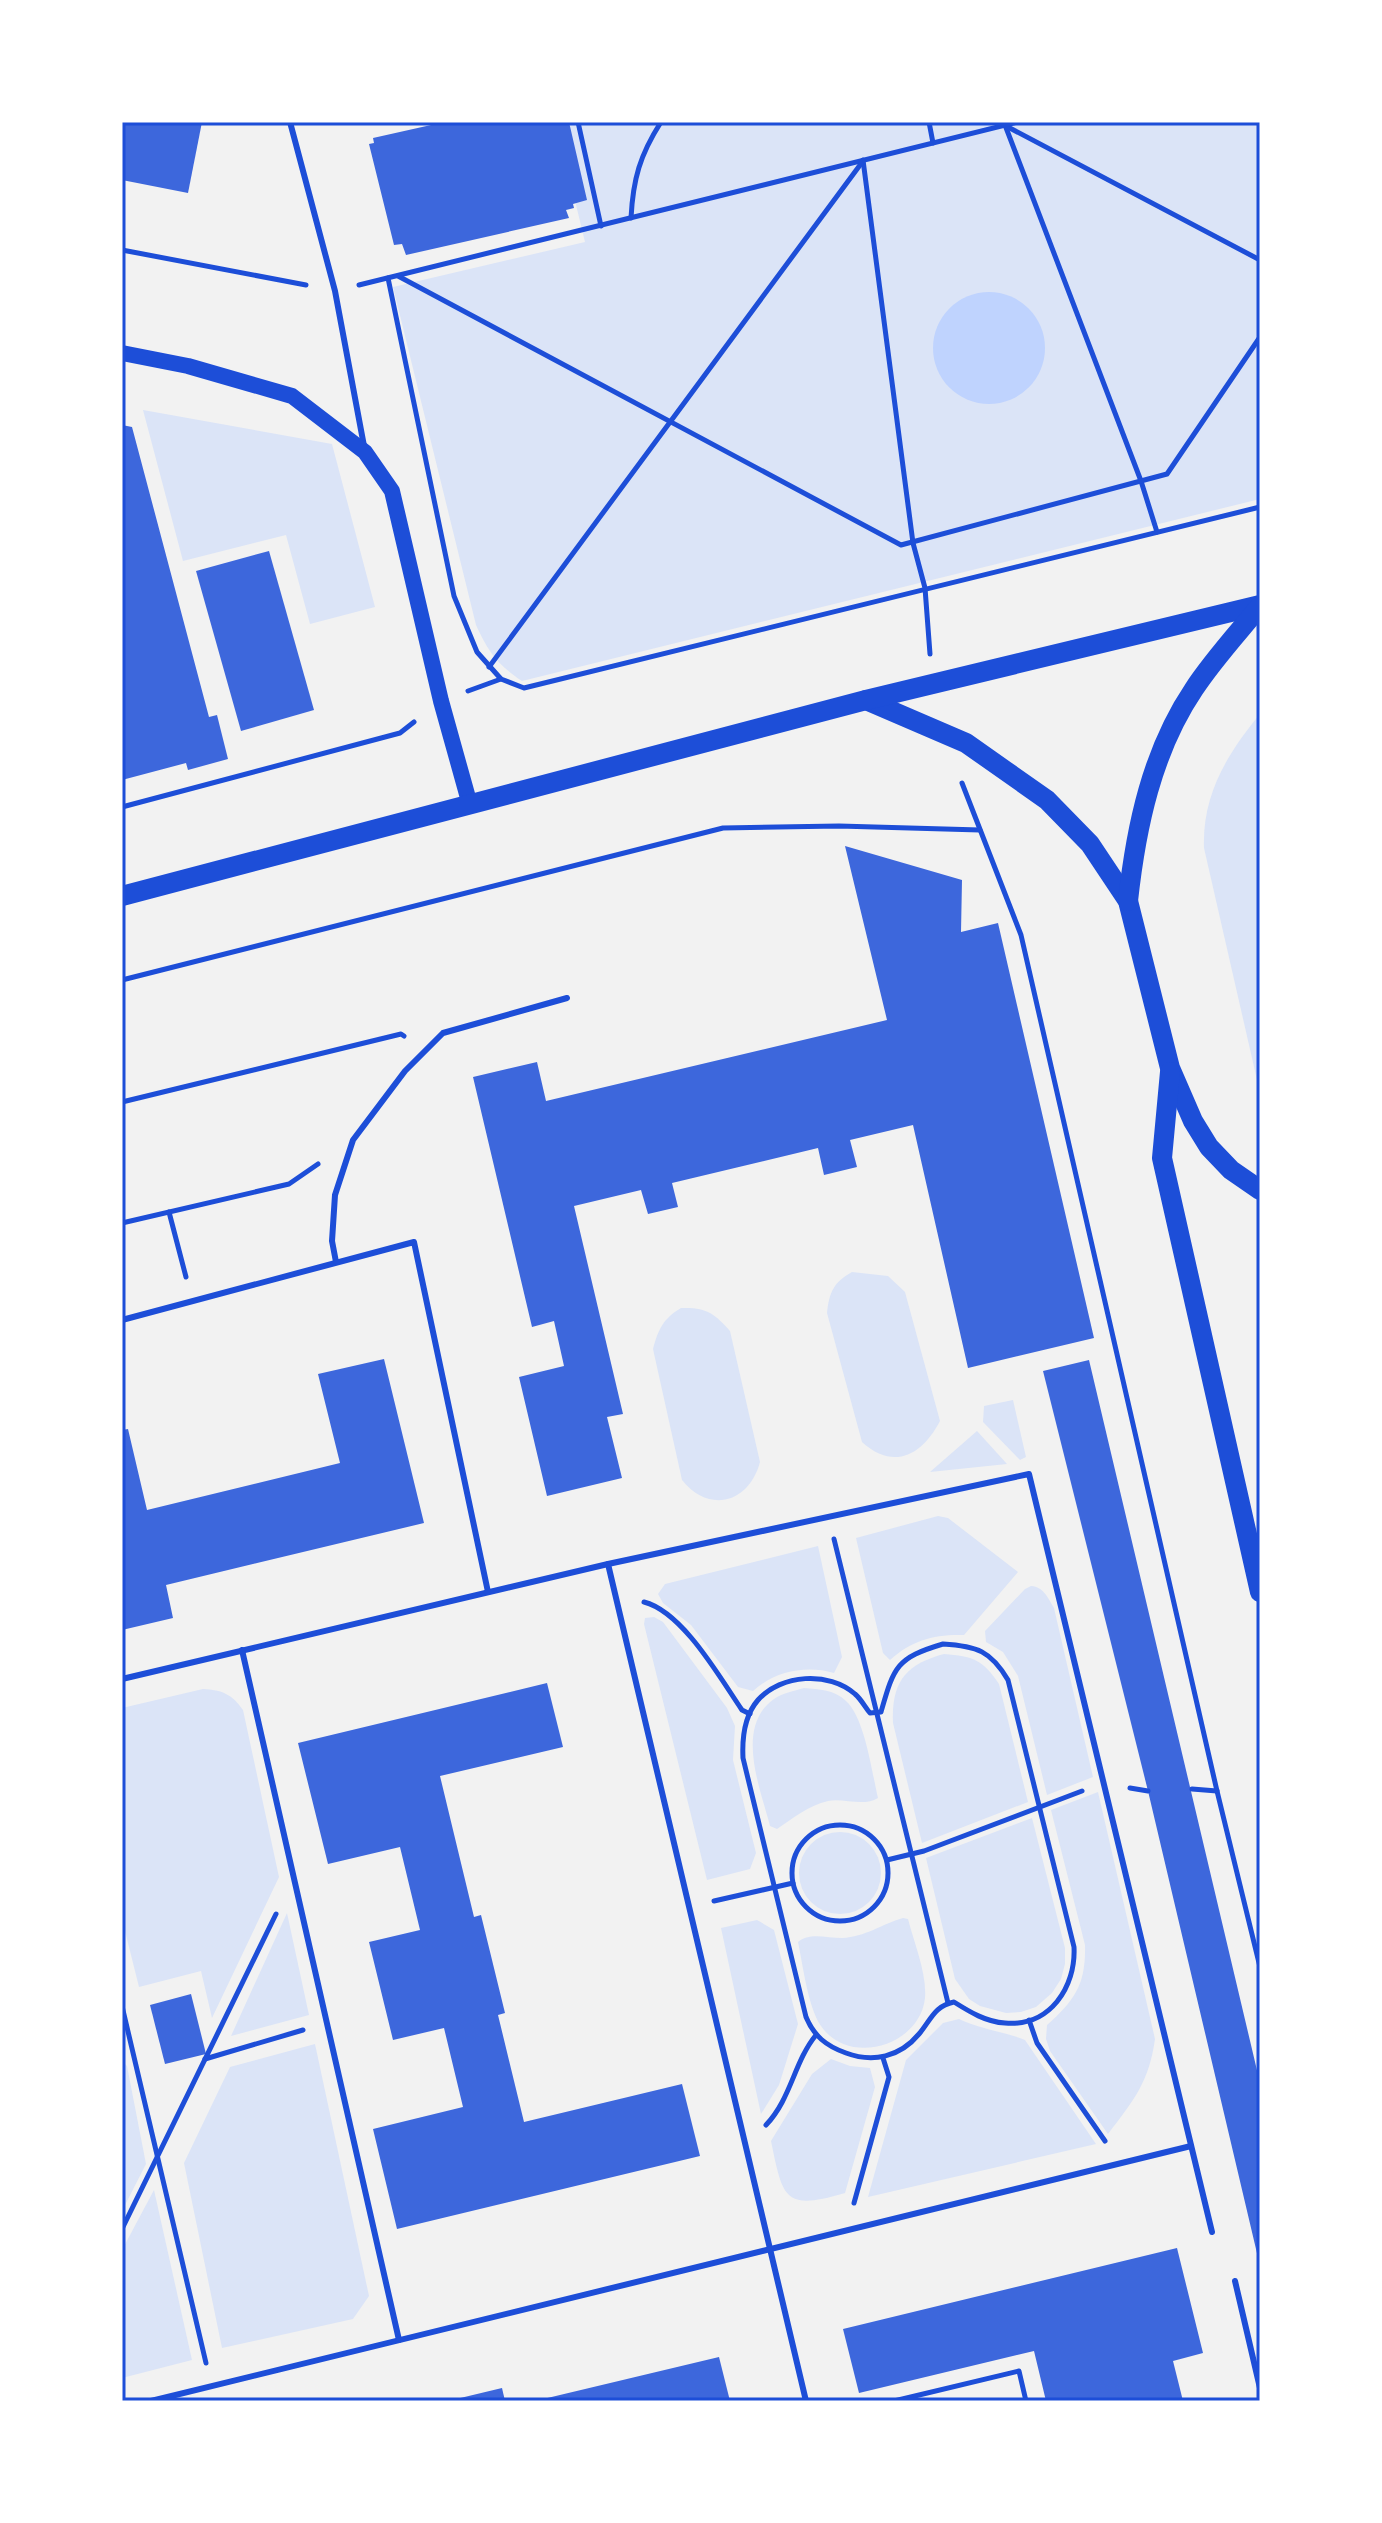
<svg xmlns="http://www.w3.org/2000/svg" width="1382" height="2523" font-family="'Source Sans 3',sans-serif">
<rect width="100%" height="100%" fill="#f2f2f2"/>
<g fill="#dbe4f7">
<path d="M556 122H1260V499L522 681C497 664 489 653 476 625L393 287 585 242Z"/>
<path d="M143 410 332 444 375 607 310 624 286 535 183 561Z"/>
<path d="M1260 714V1093L1204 848C1202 795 1227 754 1260 714Z"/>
<path d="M852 1272 888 1276 905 1292 940 1421C922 1455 894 1471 862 1442L827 1313C829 1292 834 1282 852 1272Z"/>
<path d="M681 1308C706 1307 714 1313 730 1331L760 1462C749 1503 709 1514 682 1480L653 1349C658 1329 664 1318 681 1308Z"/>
<path d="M1013 1400 1026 1457 1020 1460 983 1422 984 1406Z"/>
<path d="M977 1431 1007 1464 930 1472Z"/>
<path d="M938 1516 948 1518 1018 1572 964 1635C935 1634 912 1640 890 1660L883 1653 856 1538Z"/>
<path d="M818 1546 842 1657 834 1673C806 1665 775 1671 753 1691L738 1687 691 1625 663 1603 658 1594 665 1584Z"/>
<path d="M1031 1586C1044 1587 1048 1598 1054 1608L1093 1777 1047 1795 1018 1676 1003 1652 986 1642 985 1631 1025 1589Z"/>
<path d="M654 1617 663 1622 727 1708 735 1726 733 1760 756 1853 750 1869 707 1880 644 1624 645 1618Z"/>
<path d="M944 1654C973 1656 983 1660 999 1684L1028 1802 922 1843 893 1723C891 1682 906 1664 944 1654Z"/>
<path d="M804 1688C819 1689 835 1690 846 1701 865 1718 872 1773 878 1798 864 1807 844 1798 828 1801 809 1805 792 1819 777 1829L770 1826C761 1790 734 1727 774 1699 782 1693 794 1691 804 1688Z"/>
<path d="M203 1689C222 1690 232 1694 243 1710L279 1877 212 2018 201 1971 139 1987 122 1919V1708Z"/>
<path d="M1098 1792 1155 2039C1149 2082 1134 2100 1108 2134L1050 2051 1046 2039 1047 2025C1075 2000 1086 1984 1085 1945L1051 1810Z"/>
<path d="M1032 1818 1065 1948V1964L1061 1979 1052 1993 1036 2007 1021 2012 1006 2013 980 2006 969 1999 955 1979 926 1858Z"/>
<circle cx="840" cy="1873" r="41"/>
<path d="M287 1913 309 2015 231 2036Z"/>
<path d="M903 1918 908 1919C914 1943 927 1973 925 1998 920 2046 849 2067 821 2026 808 2007 803 1966 798 1942 809 1932 827 1938 842 1938 865 1937 882 1924 903 1918Z"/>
<path d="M757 1920 774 1930 798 2024 779 2085 761 2114 721 1928Z"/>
<path d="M959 2019C982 2030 1003 2031 1025 2040L1096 2144 868 2197 906 2060 943 2023Z"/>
<path d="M315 2044 369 2296 353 2319 222 2348 184 2163 230 2067Z"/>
<path d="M831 2059 850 2066 870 2068 875 2087 845 2193C784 2211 783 2199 771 2141L812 2074Z"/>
<path d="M122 2061 127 2066 146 2164 122 2211Z"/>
<path d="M154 2190 192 2360 122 2378V2250Z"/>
</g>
<circle fill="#bfd3fe" cx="989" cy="348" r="56"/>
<g fill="#3d67dc">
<path d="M122 122H202L188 193 122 180Z"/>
<path d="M431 122H569L587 200 573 204 574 208 566 210 569 218 406 255 402 244 394 245 369 144 374 143 373 138 431 125Z"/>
<path d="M122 425 132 427 209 717 217 715 228 759 188 770 186 763 122 780Z"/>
<path d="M269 551 314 710 241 731 196 571Z"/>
<path d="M845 846 962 880 961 932 998 923 1094 1338 968 1368 913 1125 850 1140 857 1167 824 1175 818 1148 672 1183 678 1207 648 1214 641 1190 574 1206 623 1414 607 1417 622 1478 547 1496 519 1377 564 1366 554 1321 532 1327 473 1077 537 1062 546 1101 887 1020Z"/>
<path d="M384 1359 424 1523 166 1585 173 1618 122 1630V1430L128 1429 147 1510 340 1463 318 1374Z"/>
<path d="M1089 1360 1260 2083V2266L1148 1791 1043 1371Z"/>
<path d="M547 1683 563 1747 440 1776 474 1917 481 1915 505 2013 498 2015 524 2122 682 2084 700 2156 397 2229 373 2129 463 2107 444 2028 393 2040 369 1942 420 1930 400 1847 328 1864 298 1743Z"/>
<path d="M191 1994 206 2054 165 2064 150 2005Z"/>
<path d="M1177 2248 1203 2353 1173 2361 1183 2401H1046L1034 2351 859 2393 843 2329Z"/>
<path d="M719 2357 730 2401H539V2400Z"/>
<path d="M502 2388 505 2401H453L452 2400Z"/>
</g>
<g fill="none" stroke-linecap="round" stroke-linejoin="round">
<g stroke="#1d4ed8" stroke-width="5">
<path d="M578 122 601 226"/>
<path d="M929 122 933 143"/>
<path d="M1005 125 1141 481 1157 532"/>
<path d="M1006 126 1260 260"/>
<path d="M863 160 913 543 925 588 930 654"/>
<path d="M631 218C633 179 640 155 661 122"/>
<path d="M122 250 306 285"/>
<path d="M398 276 901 545 1167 474 1260 337"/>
<path d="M388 278 454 596 477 652 501 679 524 688 1260 507"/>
<path d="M359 285 1018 122"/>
<path d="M489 667 863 161"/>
<path d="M468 691 501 679"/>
<path d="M962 783 1021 935 1217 1791 1260 1967"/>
<path d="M122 807 400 733 414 722"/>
<path d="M122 980 723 828 839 826 980 830"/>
<path d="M122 1102 401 1034 404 1036"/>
<path d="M169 1212 186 1277"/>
<path d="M122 1223 289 1184 318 1164"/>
<path d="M834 1539 948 2003"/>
<path d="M644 1602C683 1612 720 1678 742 1710L750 1714"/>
<path d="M943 1644C977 1646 991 1651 1008 1680L1074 1947C1076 1987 1050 2027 1005 2023 986 2022 970 2012 954 2002 934 2006 931 2020 919 2034 900 2057 873 2063 846 2053 826 2046 814 2036 806 2017L743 1758C742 1738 744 1716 758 1700 781 1674 829 1671 855 1694 861 1699 865 1707 870 1713L881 1712C894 1667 896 1658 943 1644Z"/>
<path d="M1130 1788 1148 1791"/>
<path d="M1192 1789 1217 1791"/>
<circle cx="840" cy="1873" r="48"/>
<path d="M887 1860 924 1851 1082 1791"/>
<path d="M714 1901 793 1883"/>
<path d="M122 2006 206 2363"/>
<path d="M1029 2020 1037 2043 1105 2141"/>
<path d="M205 2059 303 2030"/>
<path d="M766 2125C791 2099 794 2062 816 2035"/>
<path d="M854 2203 889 2077 883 2058"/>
<path d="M122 2229 276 1914"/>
<path d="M894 2401 1019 2371 1026 2401"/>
</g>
<g stroke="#1d4ed8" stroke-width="6">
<path d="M290 122 335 291 364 446"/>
<path d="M336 1262 332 1241 335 1195 353 1140 405 1071 443 1033 567 998"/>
<path d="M122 1320 414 1242 488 1592"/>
<path d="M608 1564 806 2401"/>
<path d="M242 1650 399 2340"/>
<path d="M122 1679 608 1564 1029 1474 1212 2232"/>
<path d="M1235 2281 1260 2388"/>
<path d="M151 2401 1191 2146"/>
</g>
<path stroke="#1d4ed8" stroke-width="16" d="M122 353 188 366 292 396 365 452 392 491 441 701 470 805"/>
<g stroke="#1d4ed8" stroke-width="20">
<path d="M866 700 966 743 1047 800 1090 844 1128 901 1170 1068 1193 1121 1209 1147 1231 1170 1260 1190"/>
<path d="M122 896 866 700 1260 605"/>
<path d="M1128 901C1136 827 1152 751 1194 689 1213 660 1238 633 1260 606"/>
<path d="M1170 1072 1162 1158 1260 1592"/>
</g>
</g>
<rect width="1382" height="2523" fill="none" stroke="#ffffff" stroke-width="248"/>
<rect x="124" y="124" width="1134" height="2275" fill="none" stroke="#1d4ed8" stroke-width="3"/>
</svg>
